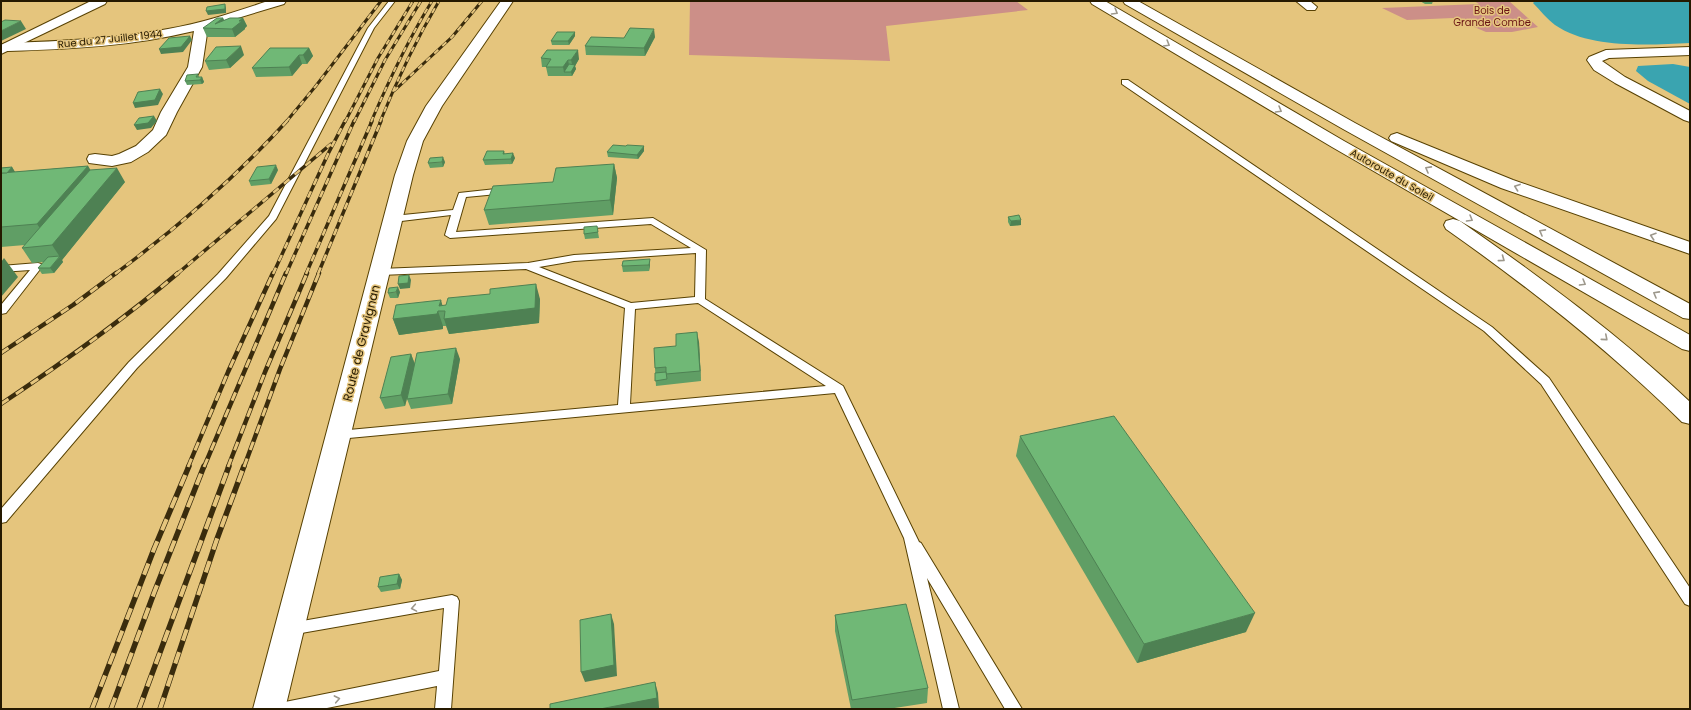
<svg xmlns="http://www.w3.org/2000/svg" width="1691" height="710" font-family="Poppins,sans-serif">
<rect width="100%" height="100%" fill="#e5c57d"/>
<g fill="#cc8f88">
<path d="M690 1H1016L1028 10 886 26 890 61 689 55Z"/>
<path d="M1474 1H1509L1538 27 1512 32H1486L1453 18 1407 20 1382 8 1479 4Z"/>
</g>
<g fill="#3aa4b0">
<path d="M1535 1H1690V43C1648 45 1590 49 1555 25 1547 19 1540 10 1533 3Z"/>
<path d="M1673 64 1690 67V104L1648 81 1636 71 1638 66Z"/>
</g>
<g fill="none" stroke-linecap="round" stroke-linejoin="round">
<defs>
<g id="service">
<path d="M389 1H395L374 28 276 219 226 278 137 368 6 522 1 523V509L129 362 218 274 269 216 368 28Z"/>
<path d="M1122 80H1128L1492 327 1549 378 1690 588V606L1685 604 1541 384 1484 331 1122 84Z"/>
<path d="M505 188 509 191 508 193 466 197 456 232 653 218 706 250 705 299 843 386 919 542 921 543 1022 709H1005L927 578 959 709H943L904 538 835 393 338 439 334 438 332 435 334 432 338 431 618 405 625 308 526 269 380 275 375 272 380 269 528 263 574 255 691 248 651 224 450 238 445 235 451 215 393 222 388 219 393 216 453 210 459 193ZM696 253 695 297 631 303 539 267 574 261ZM698 303 826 386 630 404 635 309Z"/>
<path d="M38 263 41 264 43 266 41 268 6 313 1 314V305L30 270 1 272V266Z"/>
<path d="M452 595 457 597 459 601 451 709H435L437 686 322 709H277L279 704 285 702 439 671 444 608 290 635 285 634 283 629 285 624Z"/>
</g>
<g id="minor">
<path d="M268 1H286L284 4 208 27 202 67 177 112 166 135 148 152 131 162 112 166 89 163 87 159 89 155 95 154 112 156 119 154 136 146 153 130 161 112 188 67 194 31C133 46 71 49 8 51L3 50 1 47 3 44 8 43C62 41 115 39 168 29 202 23 235 12 268 1Z"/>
<path d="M1296 1H1310L1317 7 1315 10H1307Z"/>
<path d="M1690 47V55L1609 58 1602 61 1625 77 1690 111V122L1684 120 1615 83 1594 70 1587 60 1589 57 1606 50Z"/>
</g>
<path id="tertiary" d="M501 1H513L442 106 423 141 413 175 285 709H253L395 175 407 141 426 106Z"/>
<path id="secondary" d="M91 1H107L105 4 1 54V45Z"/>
<g id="motorway">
<path d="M1090 1H1105L1344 141 1690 335V351L1682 349 1332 147 1092 4Z"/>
<path d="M1123 1H1138L1355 123 1690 304V319L1683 318 1343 129 1125 4Z"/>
<path d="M1397 133 1513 180 1690 242V254L1501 188 1391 141 1389 138 1391 135Z"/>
<path d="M1453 219 1460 221C1540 277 1619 335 1690 402V424L1682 422C1609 350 1530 288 1446 229L1444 225 1446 221Z"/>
</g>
</defs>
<use href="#service" stroke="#574103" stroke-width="2"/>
<use href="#minor" stroke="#574103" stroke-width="2"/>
<use href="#tertiary" stroke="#574103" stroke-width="2"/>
<use href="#secondary" stroke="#574103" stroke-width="2"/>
<use href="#motorway" stroke="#574103" stroke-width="2"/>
<use href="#service" fill="#fff" fill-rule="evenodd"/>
<use href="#minor" fill="#fff" fill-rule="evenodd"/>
<use href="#tertiary" fill="#fff" fill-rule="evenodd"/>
<use href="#secondary" fill="#fff" fill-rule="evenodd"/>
<use href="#motorway" fill="#fff" fill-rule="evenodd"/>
<defs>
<g id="rail-far3">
<path d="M394 91 452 37 482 1"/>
<path d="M286 122 315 87 381 1"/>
<path d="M345 122 378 58 413 1"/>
<path d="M354 122 385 60 421 1"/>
<path d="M371 122C389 80 408 40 432 1"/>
<path d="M380 122C397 80 416 40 439 1"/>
</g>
<g id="rail-far2">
<path d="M115 274C177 228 235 178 287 121"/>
<path d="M177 274 331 144"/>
<path d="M273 274 328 154 345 121"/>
<path d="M286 274 354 121"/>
<path d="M306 274 372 121"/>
<path d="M318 274 381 121"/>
</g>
<g id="rail-far1">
<path d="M1 353 73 305 116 273"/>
<path d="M1 404C62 363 122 321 178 273"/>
<path d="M188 467 228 372 273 273"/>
<path d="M204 467 286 273"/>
<path d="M228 467 265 372 307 273"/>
<path d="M244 467 280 369 319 273"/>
</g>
<g id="rail">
<path d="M92 709 154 549 189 466"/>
<path d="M111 709 154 593 204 466"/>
<path d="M139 709 229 466"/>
<path d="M160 709 217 539 244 466"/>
</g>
</defs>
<use href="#rail-far3" stroke="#3a2c0d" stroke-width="3"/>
<use href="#rail-far2" stroke="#3a2c0d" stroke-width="3.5"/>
<use href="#rail-far1" stroke="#3a2c0d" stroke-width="4.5"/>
<use href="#rail" stroke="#3a2c0d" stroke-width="5.5"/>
<use href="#rail-far3" stroke="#e5c57d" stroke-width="2" stroke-dasharray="5.5" stroke-linecap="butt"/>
<use href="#rail-far2" stroke="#e5c57d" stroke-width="2.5" stroke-dasharray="7" stroke-linecap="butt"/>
<use href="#rail-far1" stroke="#e5c57d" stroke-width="3" stroke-dasharray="9" stroke-linecap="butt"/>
<use href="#rail" stroke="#e5c57d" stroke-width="4" stroke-dasharray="12" stroke-linecap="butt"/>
</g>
<g fill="#609e65">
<path d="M1394 1H1410L1395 2Z"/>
<path d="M1420 1H1433L1432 4H1425Z"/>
<path d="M223 18 224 20 243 18 247 26 245 28V29L235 37H207L203 28Z"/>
<path d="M575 36 569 45H552L551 41Z"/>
<path d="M655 37 645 56 586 55 585 46 624 38Z"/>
<path d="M309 48 313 56 307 64H302L292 76 256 77 252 68Z"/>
<path d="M244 55 230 68 209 70 205 61Z"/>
<path d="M541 58 579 59 575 66 576 69 572 76H548L546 67H542Z"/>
<path d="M198 74 199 77H202L204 82 202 84 187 85 185 81Z"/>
<path d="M504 151 505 154 515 158 512 164 485 165 483 160Z"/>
<path d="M644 151 638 159 608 157 607 152Z"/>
<path d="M445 162 443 167 430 168 428 163Z"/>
<path d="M614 164 617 178 613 215 489 225 484 210 553 182Z"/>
<path d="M88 166 90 170 125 182 62 260 63 262 54 273 42 274 38 268 44 262 32 263 22 248 25 245 1 247V168L12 167 15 172Z"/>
<path d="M278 170 271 184 251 186 249 181Z"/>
<path d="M1008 217 1021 225 1010 226 1008 222Z"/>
<path d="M597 226 599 238 585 239 584 234Z"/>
<path d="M650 265 649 271 623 272 622 266Z"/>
<path d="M400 292 398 298H390L388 293Z"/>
<path d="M540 299 539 323 449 334 446 326H443V329L399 335 393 319 443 306Z"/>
<path d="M699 342 701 381 656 386 655 368 676 346Z"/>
<path d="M411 354 415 364 460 359 452 404 411 409 407 399 405 406 385 409 380 398Z"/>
<path d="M1020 436 1246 632 1137 663 1016 456Z"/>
<path d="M399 574 402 580 400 589 381 592 378 587Z"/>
<path d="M835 615 928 688 927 703 888 709H851L835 631Z"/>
</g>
<g fill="#4e8153">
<path d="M225 4 226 8V13L208 15 206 11Z"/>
<path d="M223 18 227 27 215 24Z"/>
<path d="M243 18 247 26 245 28V29L235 37 232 29 239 21Z"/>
<path d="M21 21 26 29 1 41V31Z"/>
<path d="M654 29 655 37 645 56 644 48Z"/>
<path d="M575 32V36L569 45 568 41Z"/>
<path d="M190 36 192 40 183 52 161 54 159 49Z"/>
<path d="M241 46 244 55 230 68 226 60Z"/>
<path d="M309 48 313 56 307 64 303 55Z"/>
<path d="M578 50 579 59 575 66 576 69 572 76 571 72 573 68 571 60Z"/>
<path d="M299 55 302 64 292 76 289 67Z"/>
<path d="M568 60 570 69 564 72 563 67Z"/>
<path d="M202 77 204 82 202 84 200 80Z"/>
<path d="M160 89 163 94 158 105 135 108 133 103Z"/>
<path d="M154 116 157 121 151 128 137 130 134 125Z"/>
<path d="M644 146V151L638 159 637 155Z"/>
<path d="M513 153 515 158 512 164 511 159Z"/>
<path d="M443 157 445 162 443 167 442 162Z"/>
<path d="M614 164 617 178 613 215 610 200Z"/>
<path d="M276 165 278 170 271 184 269 179Z"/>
<path d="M88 166 99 184 50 243 37 224Z"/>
<path d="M12 167 18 177 1 180Z"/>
<path d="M117 168 125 182 62 260 63 262 54 273 50 268 60 257 52 245Z"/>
<path d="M1021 220V225L1010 226 1011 221Z"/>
<path d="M4 258 18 277 1 297V262Z"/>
<path d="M650 259V265L649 271V265Z"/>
<path d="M409 275 411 280 410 288 400 289 398 284Z"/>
<path d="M536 284 540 299 539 323 449 334 444 319Z"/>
<path d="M398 287 400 292 398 298 396 292Z"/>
<path d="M441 300 444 311 439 306Z"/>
<path d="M438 311 443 326V329L399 335 393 319Z"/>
<path d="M697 332 699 342 701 381 700 371Z"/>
<path d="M456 348 460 359 452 404 448 394Z"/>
<path d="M411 354 415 365 405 406 401 395Z"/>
<path d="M399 574 402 580 400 589 397 584Z"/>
<path d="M1255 613 1246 632 1137 663 1144 644Z"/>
<path d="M611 614 614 624 617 676 585 682 581 672Z"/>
<path d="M655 682 658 693 659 708 653 709H600Z"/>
</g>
<g fill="#70b876" stroke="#4e8153">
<path d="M225 4V9L206 11 207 7Z"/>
<path d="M217 18H223L215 24 230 18H243L239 21H242L232 29 203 28Z"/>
<path d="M5 20 21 21 1 31V22Z"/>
<path d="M630 28 654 29 644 48 585 46 591 37 624 38Z"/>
<path d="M557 32H575L568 41H551Z"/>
<path d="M190 36 181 47 159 49 169 38Z"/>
<path d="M241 46 226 60 205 61 216 47Z"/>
<path d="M270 48H309L303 55H299L289 67 252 68Z"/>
<path d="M547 50H578L571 60H568L563 67H546L551 59 541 58Z"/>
<path d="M569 64 575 65 571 72H564Z"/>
<path d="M198 74 196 77H202L200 80 185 81 187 75Z"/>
<path d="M160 89 155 100 133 103 138 92Z"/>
<path d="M154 116 148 123 134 125 139 118Z"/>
<path d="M613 145 626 146 627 145 644 146 637 155 607 152Z"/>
<path d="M487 151H504L503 154 513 153 511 159 483 160Z"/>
<path d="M443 157 442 162 428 163 430 158Z"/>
<path d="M614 164 610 200 484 210 493 186 553 182 556 168Z"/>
<path d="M276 165 269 179 249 181 257 167Z"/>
<path d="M88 166 37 224 1 227V173Z"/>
<path d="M12 167 7 173H1V168Z"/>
<path d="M117 168 52 245 22 248 90 170Z"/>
<path d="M1019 215 1021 220 1011 221 1008 217Z"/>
<path d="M597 226 598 232 584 234V227Z"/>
<path d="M60 256 50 268H38L48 257Z"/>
<path d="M650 259 649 265 622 266 623 261Z"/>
<path d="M409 275 408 283 398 284 399 276Z"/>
<path d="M536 284 535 308 444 319 445 311H438L437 314 393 319 396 305 441 300 439 306 446 305 448 298 490 294V289Z"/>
<path d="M398 287 396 292 388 293 389 288Z"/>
<path d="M697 332 700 371 666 374V367L655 368 654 348 676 346V334Z"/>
<path d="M456 348 448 394 407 399 417 353Z"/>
<path d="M411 354 401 395 380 398 391 357Z"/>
<path d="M666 372 667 379 655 381V373Z"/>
<path d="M1114 416 1255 613 1144 644 1020 436Z"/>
<path d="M399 574 397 584 378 587 380 577Z"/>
<path d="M906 604 928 688 852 700 835 615Z"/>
<path d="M611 614 614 665 581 672 580 620Z"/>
<path d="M655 682 657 698 600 709H550V704Z"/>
</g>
<defs><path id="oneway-chevron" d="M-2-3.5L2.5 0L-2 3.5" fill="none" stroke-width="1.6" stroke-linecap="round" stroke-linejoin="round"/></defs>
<g stroke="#9d988c">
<use href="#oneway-chevron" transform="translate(1115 12) rotate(31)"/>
<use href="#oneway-chevron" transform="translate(1167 44) rotate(31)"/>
<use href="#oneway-chevron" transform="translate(1279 110) rotate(30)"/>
<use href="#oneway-chevron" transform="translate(1428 169) rotate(-151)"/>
<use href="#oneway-chevron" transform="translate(1517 187) rotate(-160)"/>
<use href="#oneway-chevron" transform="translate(1470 219) rotate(30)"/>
<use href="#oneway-chevron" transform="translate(1542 232) rotate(-151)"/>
<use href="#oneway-chevron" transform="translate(1653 236) rotate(-162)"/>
<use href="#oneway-chevron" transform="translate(1502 259) rotate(36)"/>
<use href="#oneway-chevron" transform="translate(1583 283) rotate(30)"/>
<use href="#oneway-chevron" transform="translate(1656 294) rotate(-151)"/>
<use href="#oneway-chevron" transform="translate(1605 338) rotate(41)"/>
<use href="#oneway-chevron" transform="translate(414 608) rotate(170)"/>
<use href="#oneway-chevron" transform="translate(337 699) rotate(-11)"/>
</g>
<g text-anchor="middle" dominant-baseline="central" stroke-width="3" stroke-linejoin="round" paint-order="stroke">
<g font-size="10" fill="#691314" stroke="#e5c57d">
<text x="1492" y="10">Bois de<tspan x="1492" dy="12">Grande Combe</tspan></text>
</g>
<g font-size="10" fill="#251900" stroke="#e5c57d">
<text transform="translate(110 39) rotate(-6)">Rue du 27 Juillet 1944</text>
<text transform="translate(1392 175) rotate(30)">Autoroute du Soleil</text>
</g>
<g font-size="12" fill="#251900" stroke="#e5c57d">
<text transform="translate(361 343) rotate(-76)">Route de Gravignan</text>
</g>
</g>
<rect width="1691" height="710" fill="none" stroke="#251900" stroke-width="4"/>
</svg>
